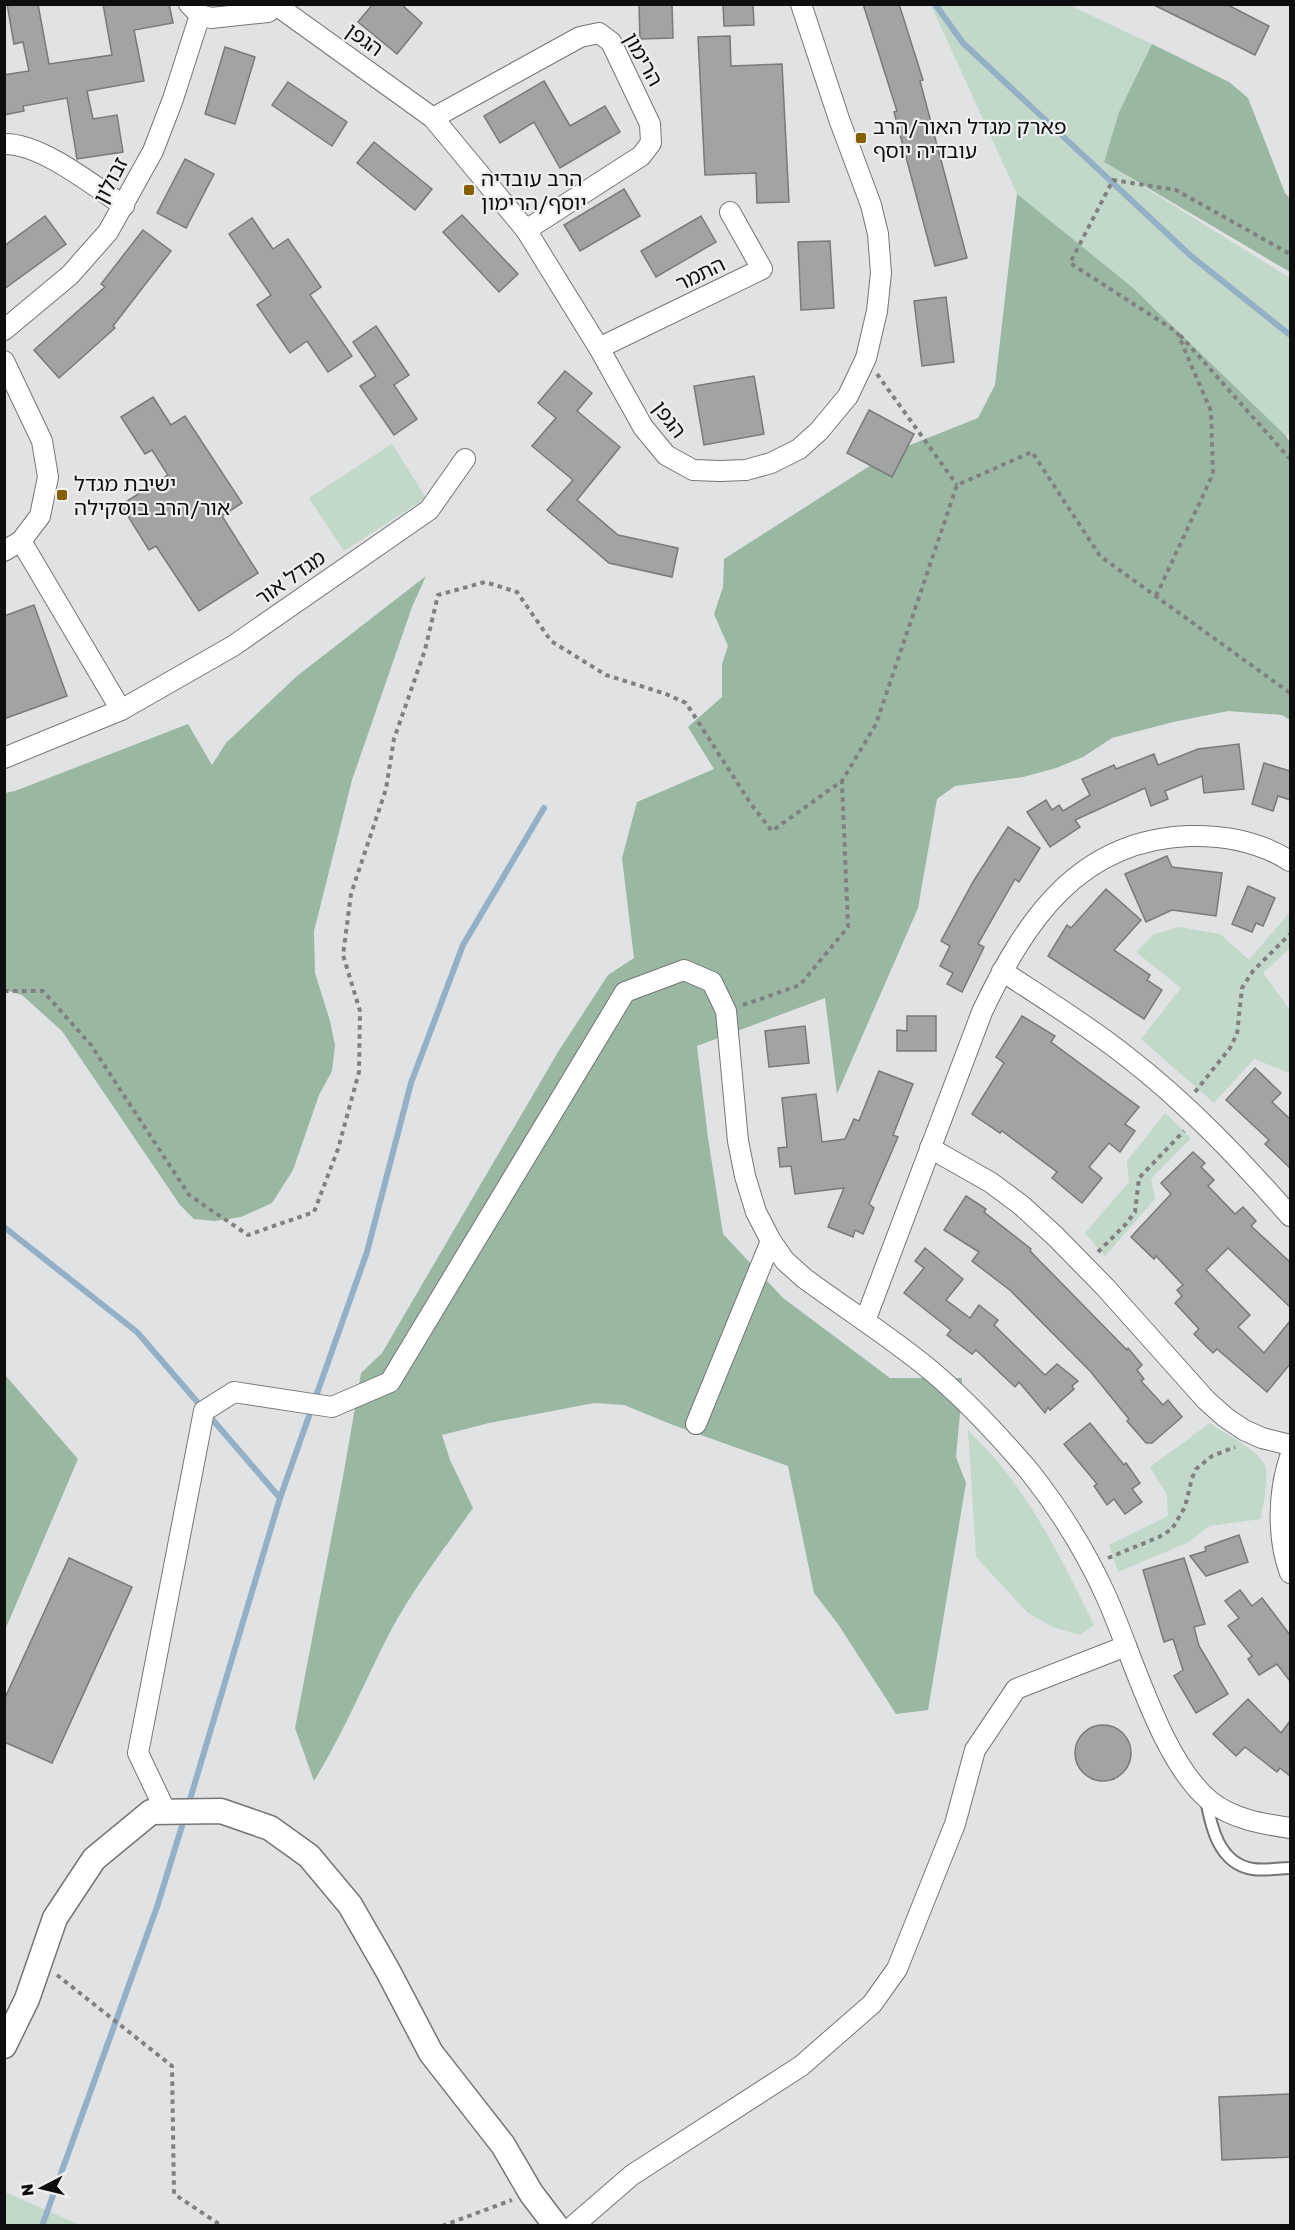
<svg xmlns="http://www.w3.org/2000/svg" width="1295" height="2230" font-family="'Golos Text','Noto Sans Hebrew',sans-serif">
<rect width="100%" height="100%" fill="#e1e2e3"/>
<g fill="#c2d8c8">
<path d="M931 5H1069L1152 44 1119 112 1104 162 1290 278V433L1286 436 1132 287 1017 194Z"/>
<path d="M392 444 426 498 344 551 309 498Z"/>
<path d="M1290 912V948L1263 973 1290 1010V1073L1254 1059 1214 1103 1141 1039 1181 988 1136 952 1154 934 1179 927 1220 934 1249 960Z"/>
<path d="M1165 1113 1191 1138 1151 1179 1155 1199 1105 1256 1085 1233 1129 1182 1127 1161Z"/>
<path d="M1210 1423C1223 1433 1262 1452 1265 1466 1269 1483 1263 1502 1261 1519L1209 1526 1189 1542 1118 1572 1109 1545 1168 1516 1167 1495 1150 1467Z"/>
<path d="M968 1430C977 1440 988 1450 997 1461 1038 1510 1066 1568 1094 1625L1080 1635 1053 1627 1028 1613 976 1557Z"/>
<path d="M4 2192H5L80 2225H5Z"/>
</g>
<g fill="#99b7a1">
<path d="M1152 44 1229 82 1248 98 1285 193 1290 198V272L1104 162 1119 112Z"/>
<path d="M1017 194 1132 287 1286 436 1290 443V720L1282 715 1228 711 1173 722 1112 738 1083 757 1056 768 1023 777 955 786 937 799 918 908 837 1094 825 998 697 1046 708 1138 723 1234 783 1298 890 1378H962L961 1402 956 1457 966 1483 928 1710 896 1714 838 1624 814 1593 788 1466 673 1425 624 1405 594 1403 489 1423 442 1435 450 1460 473 1508C444 1549 412 1590 389 1634 364 1683 343 1734 314 1781L295 1728 343 1477 361 1373 382 1353 558 1052 608 975 634 958 622 858 637 802 714 769 688 727 722 697V664L728 646 714 614 723 587 724 559 890 453 978 418 995 385Z"/>
<path d="M426 576 412 607 352 780 314 931 315 973 330 1021 335 1045 332 1071 319 1095 293 1170 272 1203 241 1217 215 1221 194 1219 180 1205 62 1031 22 995 5 990V793L15 791 188 724 212 765 226 743 297 676Z"/>
<path d="M5 1375 78 1459 5 1630Z"/>
</g>
<g fill="none" stroke-linecap="round" stroke-linejoin="round">
<g stroke="#94b0c7" stroke-width="6">
<path d="M935 4 963 43 1191 256 1290 335"/>
<path d="M4 1227 137 1332 280 1498"/>
<path d="M188 1806 280 1498 367 1252 411 1083 463 945 544 808"/>
<path d="M42 2226 157 1907 185 1816"/>
</g>
</g>
<g fill="#a2a3a4" stroke="#78797a" stroke-width="1.5">
<path d="M7 4H38L49 64 112 55 103 4H169L173 23 134 30 144 81 87 91 93 119 117 115 123 152 77 159 67 98 23 106 24 111 4 115V75L29 71 23 42 14 44Z"/>
<path d="M373 4H401L422 23 397 54 358 22Z"/>
<path d="M639 4H672L673 38 640 39Z"/>
<path d="M723 4H753L754 25 724 26Z"/>
<path d="M863 4H899L923 80 920 81 967 258 935 266 894 112 897 111Z"/>
<path d="M1152 4H1226L1269 26 1255 55Z"/>
<path d="M730 36 731 66 782 64 789 202 757 203 756 173 705 175 698 37Z"/>
<path d="M225 47 255 57 235 124 205 114Z"/>
<path d="M544 81 570 126 605 106 620 132 560 168 534 122 500 143 484 116Z"/>
<path d="M288 82 347 122 332 146 272 105Z"/>
<path d="M374 142 432 189 415 210 357 163Z"/>
<path d="M185 159 214 174 186 228 157 213Z"/>
<path d="M624 189 640 216 580 251 564 225Z"/>
<path d="M462 215 518 274 499 292 443 232Z"/>
<path d="M45 216 66 244 4 289V246Z"/>
<path d="M701 216 716 242 656 277 641 251Z"/>
<path d="M252 218 273 249 288 239 321 287 310 295 352 356 328 372 307 341 290 353 257 305 271 295 229 234Z"/>
<path d="M143 230 171 251 113 326 115 328 59 378 34 350 105 287 101 284Z"/>
<path d="M830 241 834 308 801 310 798 242Z"/>
<path d="M946 297 954 362 922 366 914 301Z"/>
<path d="M376 326 409 375 394 385 417 419 394 435 360 386 376 376 353 342Z"/>
<path d="M565 371 592 393 577 411 620 447 577 500 618 535 678 548 672 577 609 563 547 510 573 480 532 446 556 418 538 403Z"/>
<path d="M754 376 764 434 704 445 694 386Z"/>
<path d="M153 397 171 425 185 416 242 503 222 516 258 573 199 611 156 546 149 550 121 505 168 475 152 450 145 454 121 417Z"/>
<path d="M869 410 914 434 892 477 847 453Z"/>
<path d="M34 605 67 696 4 719V616Z"/>
<path d="M1239 744 1244 789 1204 793 1202 776 1165 791 1168 799 1151 806 1145 788 1075 820 1080 827 1050 847 1027 812 1046 800 1052 810 1059 805 1063 811 1090 795 1082 779 1114 765 1116 769 1154 754 1158 765 1198 749Z"/>
<path d="M1264 763 1290 771V800L1278 796 1273 811 1252 804Z"/>
<path d="M1008 827 1040 848 1019 882 1015 879 978 944 984 947 962 992 947 984 953 973 940 966 950 946 941 941 973 882Z"/>
<path d="M1167 856 1172 867 1222 873 1216 916 1172 910 1146 922 1125 874Z"/>
<path d="M1248 886 1275 898 1263 926 1256 923 1252 932 1232 924Z"/>
<path d="M1106 889 1141 920 1114 950 1150 975 1147 980 1162 990 1144 1019 1048 956 1067 925 1071 928Z"/>
<path d="M907 1016H936V1051H897V1030L907 1031Z"/>
<path d="M1022 1016 1055 1036 1051 1042 1139 1107 1125 1124 1135 1131 1120 1152 1109 1143 1089 1167 1102 1178 1082 1203 1052 1178 1057 1172 1002 1131 1000 1133 972 1114 1004 1063 996 1057Z"/>
<path d="M805 1026 809 1063 769 1067 765 1031Z"/>
<path d="M1255 1068 1281 1093 1272 1102 1290 1119V1168L1265 1144 1269 1140 1226 1100Z"/>
<path d="M879 1071 913 1084 893 1135 898 1137 869 1204 874 1208 863 1234 855 1230 853 1237 828 1227 844 1188 795 1194 791 1166 780 1167 778 1148 787 1147 782 1098 816 1094 822 1142 845 1139 854 1119 859 1121Z"/>
<path d="M1193 1152 1205 1163 1201 1167 1214 1180 1208 1186 1235 1214 1243 1207 1256 1221 1251 1226 1290 1262V1307L1228 1248 1206 1270 1250 1315 1238 1327 1264 1353 1290 1321V1364L1267 1392 1217 1349 1213 1353 1194 1334 1199 1329 1175 1303 1182 1296 1177 1290 1183 1285 1156 1256 1154 1259 1131 1237 1171 1194 1161 1183Z"/>
<path d="M966 1196 986 1209 984 1212 1031 1249 1030 1251 1127 1350 1128 1348 1142 1365 1137 1370 1144 1379 1141 1381 1163 1405 1168 1400 1182 1417 1152 1443H1146L1127 1421 1129 1419 1090 1371 1011 1291 972 1261 979 1252 944 1230Z"/>
<path d="M925 1248 963 1279 946 1300 970 1318 979 1305 998 1320 994 1325 1045 1375 1057 1364 1078 1381 1072 1386 1074 1389 1050 1410 1048 1407 1045 1413 1019 1382 1015 1387 976 1350 972 1354 947 1335 951 1330 904 1293 924 1268 915 1261Z"/>
<path d="M1090 1423 1124 1465 1126 1463 1140 1483 1132 1489 1142 1502 1125 1514 1114 1499 1107 1505 1094 1486 1097 1484 1064 1444Z"/>
<path d="M1239 1535 1248 1562 1206 1576 1190 1556 1206 1551 1205 1547Z"/>
<path d="M69 1558 132 1587 52 1763 4 1742V1700Z"/>
<path d="M1184 1558 1205 1624 1194 1627 1199 1646 1228 1694 1196 1713 1174 1676 1183 1670 1173 1639 1164 1642 1143 1570Z"/>
<path d="M1240 1590 1252 1606 1262 1598 1290 1635V1681L1277 1664 1259 1675 1248 1659 1252 1656 1228 1626 1239 1618 1225 1601Z"/>
<path d="M1248 1699 1281 1733 1290 1721V1776L1280 1768 1277 1772 1245 1747 1236 1756 1213 1734Z"/>
<circle cx="1103" cy="1753" r="28"/>
<path d="M1290 2094V2157L1222 2160 1219 2097Z"/>
</g>
<g fill="none" stroke-linecap="round" stroke-linejoin="round">
<defs>
<path id="service" d="M1206 1799C1211 1827 1219 1864 1253 1869 1264 1871 1279 1868 1290 1868"/>
<g id="minor">
<path d="M189 4 200 15 211 18 268 12 277 4"/>
<path d="M276 5 433 118 526 230 599 348 643 427 666 455 693 470 720 471 746 470 771 463 799 449 819 431 848 396 866 358 877 311 881 273 878 234 871 205 839 119 801 4"/>
<path d="M433 118 580 37 599 33 611 42 650 124 651 143 641 156 526 230"/>
<path d="M4 144C41 143 94 186 124 206"/>
<path d="M4 330 70 275 108 232 153 151 173 99 200 15"/>
<path d="M599 348 762 269 730 212"/>
<path d="M4 361 42 441 48 477 40 516 21 541 4 551"/>
<path d="M21 541 121 710"/>
<path d="M4 758 121 710 233 646 429 510 465 459"/>
<path d="M1002 971C1043 998 1087 1025 1126 1056 1187 1103 1240 1159 1290 1216"/>
<path d="M930 1148 990 1182 1021 1205 1055 1236 1105 1287 1206 1400 1225 1417 1244 1430 1262 1438 1290 1445"/>
<path d="M771 1241 785 1261 804 1278C847 1310 894 1339 935 1374 970 1404 1001 1438 1030 1472 1060 1510 1086 1552 1106 1596 1132 1653 1161 1761 1210 1801 1232 1819 1263 1824 1290 1828"/>
<path d="M865 1321 982 1012C1025 921 1078 840 1189 836 1225 835 1260 842 1290 861"/>
<path d="M1290 1457C1278 1492 1277 1538 1290 1573"/>
<path d="M166 1812 138 1753 204 1411 234 1392 332 1407 390 1382 625 992 684 970 712 982 726 1011 738 1141 745 1176 756 1212 771 1241 696 1424"/>
<path d="M573 2226 632 2175 801 2066 872 2004 897 1969 955 1824 975 1750 1016 1689 1126 1646"/>
</g>
<path id="tertiary" d="M4 2046 27 1999 55 1918 94 1859 151 1812 221 1811 270 1828 309 1856 350 1905 388 1971 431 2053 503 2145 531 2193 556 2226"/>
</defs>
<use href="#service" stroke="#747576" stroke-width="14"/>
<use href="#minor" stroke="#747576" stroke-width="22"/>
<use href="#tertiary" stroke="#747576" stroke-width="27"/>
<g stroke="#808081" stroke-width="4" stroke-dasharray="4.5 4.5" stroke-linecap="butt">
<path d="M1180 335 1290 459"/>
<path d="M877 374 957 485"/>
<path d="M1156 596 1213 474 1211 411 1177 332 1070 263 1113 180 1176 190 1290 254"/>
<path d="M4 991H43L91 1045 189 1195 248 1235 314 1212 338 1149 359 1072 360 1011 343 955 351 894 386 789 394 739 425 650 438 595 485 582 517 592 551 641 606 675 666 694 686 703 751 804 772 831 842 781 876 724 957 485 1032 452 1100 556 1290 693"/>
<path d="M743 1005 800 985 848 927 842 782"/>
<path d="M1195 1092 1230 1048 1237 1034 1242 988 1253 971 1290 934"/>
<path d="M1098 1252 1125 1225 1135 1212 1139 1178 1184 1131"/>
<path d="M1108 1558 1159 1537 1172 1529 1185 1507 1192 1478 1196 1469 1212 1456 1235 1447"/>
<path d="M57 1975 172 2066 174 2194 222 2226"/>
<path d="M442 2226 512 2200"/>
</g>
<use href="#service" stroke="#fff" stroke-width="10"/>
<use href="#minor" stroke="#fff" stroke-width="20"/>
<use href="#tertiary" stroke="#fff" stroke-width="24"/>
</g>
<g fill="#885f00" stroke="#eeeff0" stroke-width="2">
<rect x="855" y="132" width="12" height="12" rx="3"/>
<rect x="463" y="184" width="12" height="12" rx="3"/>
<rect x="56" y="489" width="12" height="12" rx="3"/>
</g>
<g text-anchor="middle" dominant-baseline="central" stroke-width="4.5" stroke-linejoin="round" paint-order="stroke">
<g font-size="21" fill="#0e0e0f" stroke="#eeeff0">
<text transform="translate(365 39) rotate(36)">הגפן</text>
<text transform="translate(644 59) rotate(61)">הרימון</text>
<text transform="translate(110 180) rotate(-62)">זבולון</text>
<text transform="translate(700 273) rotate(-26)">התמר</text>
<text transform="translate(670 419) rotate(53)">הגפן</text>
<text transform="translate(290 577) rotate(-35)">מגדל אור</text>
</g>
<g font-size="21" fill="#0e0e0f" stroke="#eeeff0" text-anchor="start">
<text x="873" y="126">פארק מגדל האור/הרב<tspan x="873" dy="24">עובדיה יוסף</tspan></text>
<text x="481" y="178">הרב עובדיה<tspan x="481" dy="24">יוסף/הרימון</tspan></text>
<text x="74" y="483">ישיבת מגדל<tspan x="74" dy="24">אור/הרב בוסקילה</tspan></text>
</g>
</g>
<rect width="1295" height="2230" fill="none" stroke="#0e0e0f" stroke-width="12"/>
<g transform="translate(42 2188) rotate(263)" stroke="#eeeff0" stroke-width="4.5" paint-order="stroke">
<path d="M0-4.5L10 22L0 15L-10 22Z" fill="#0e0e0f"/>
<text y="-9" font-size="16" font-weight="bold" text-anchor="middle" fill="#0e0e0f">N</text>
</g>
</svg>
